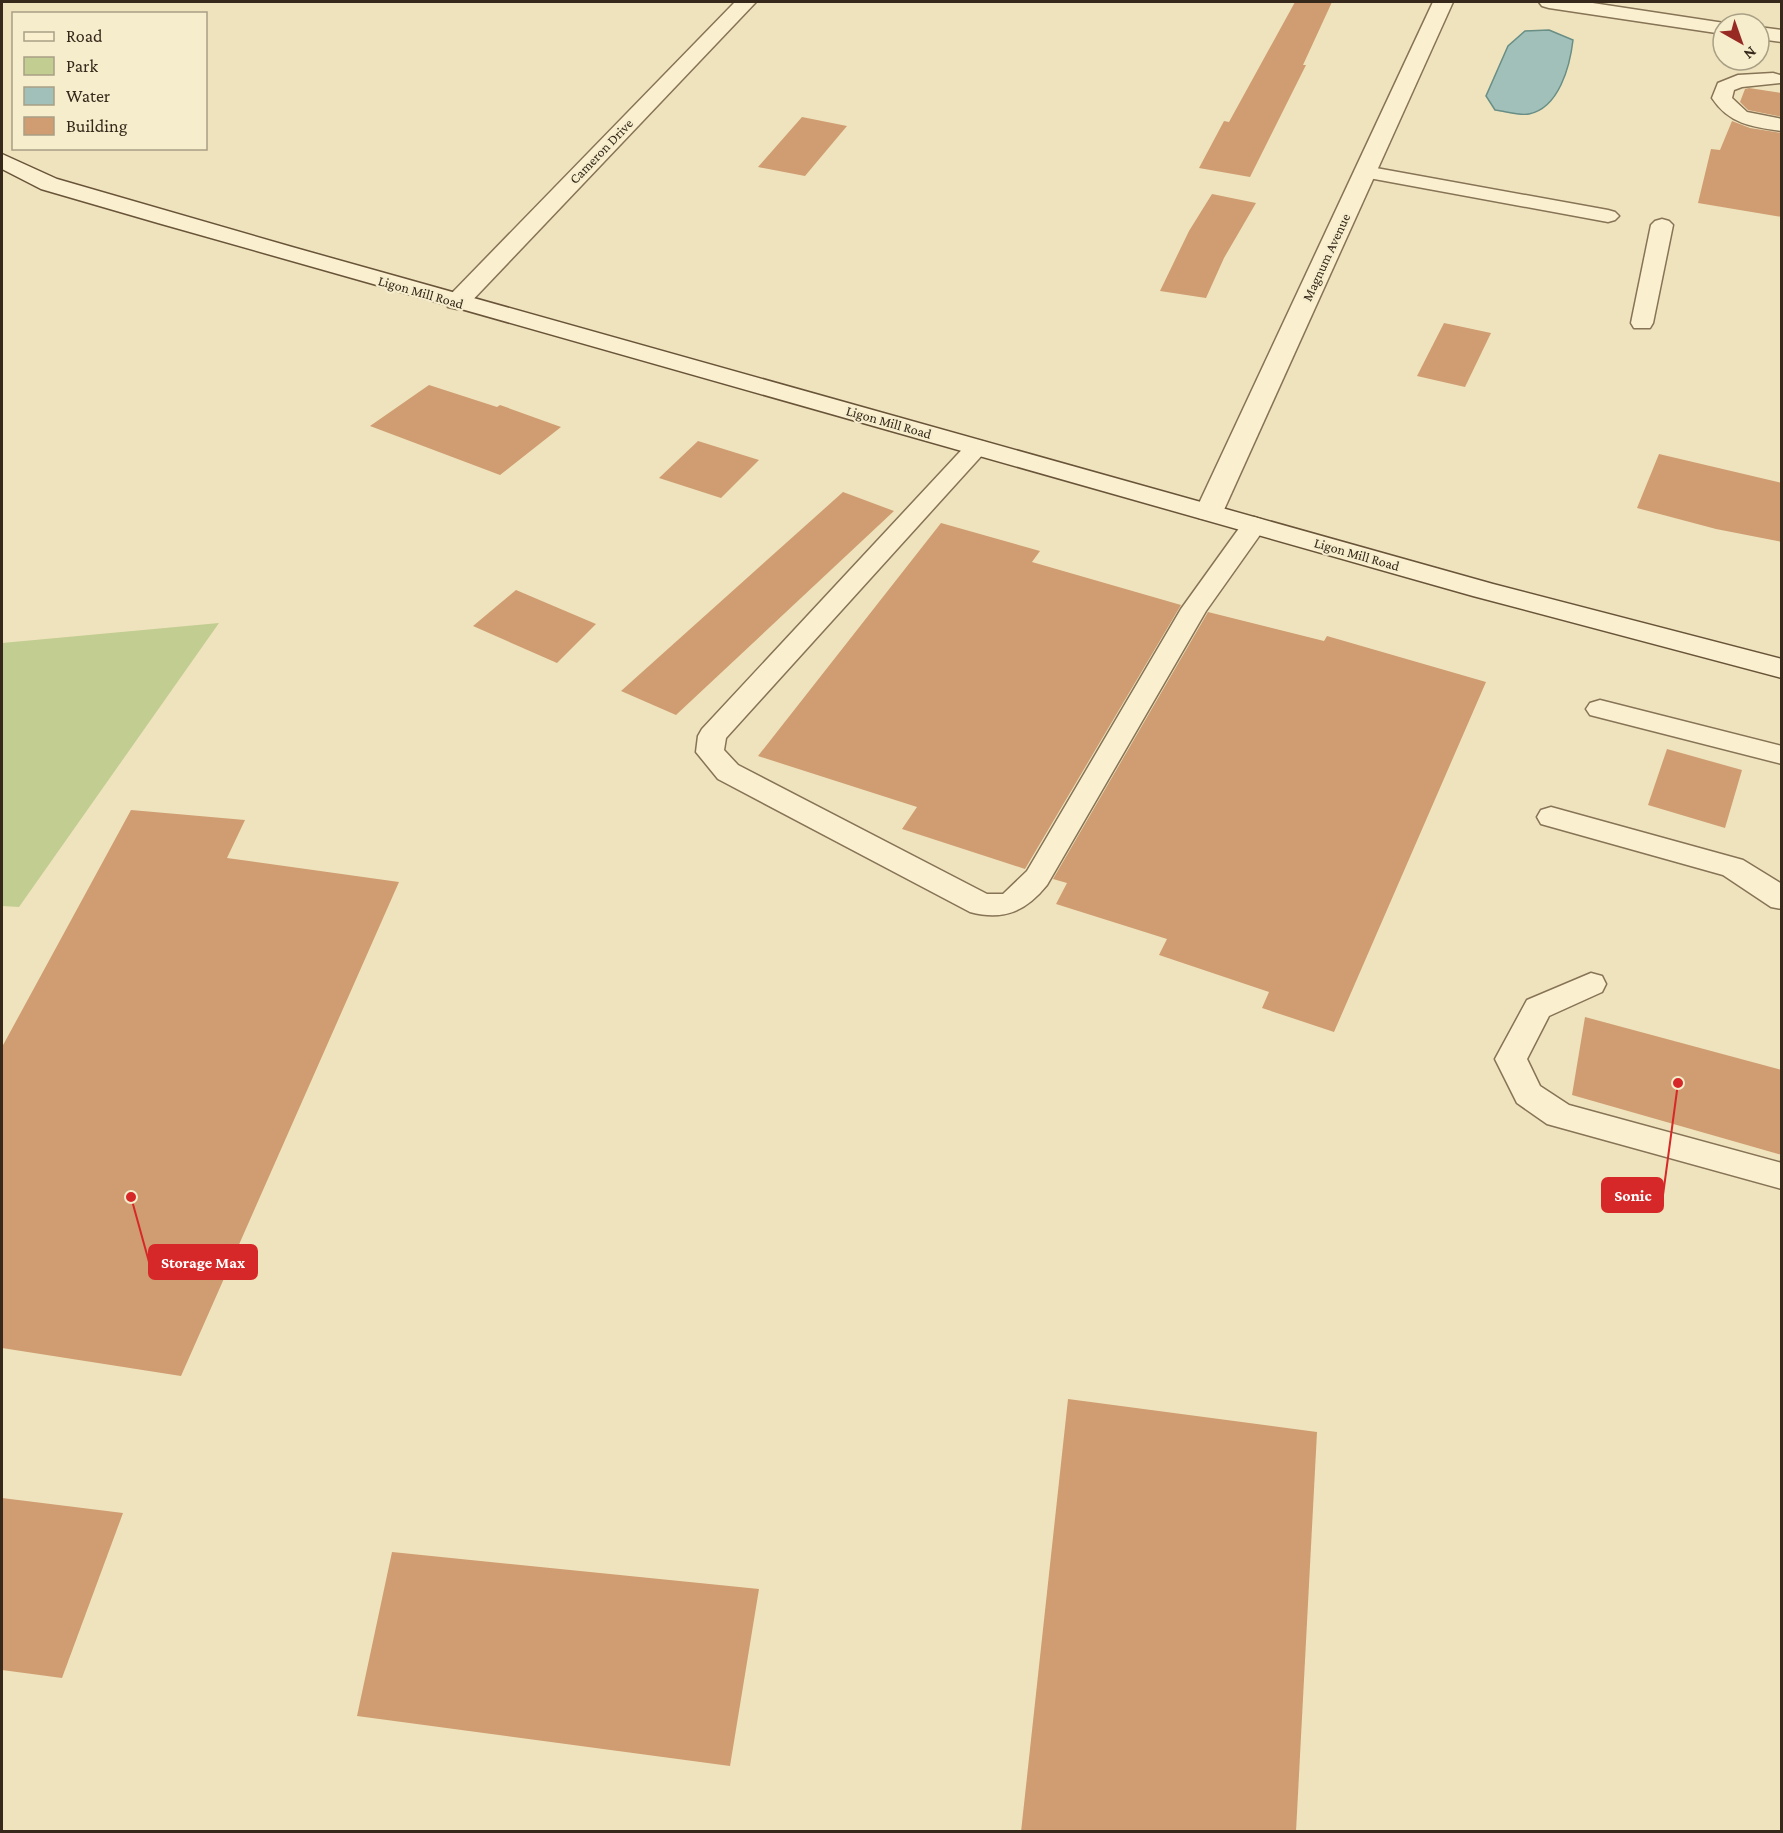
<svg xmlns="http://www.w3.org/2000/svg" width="1783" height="1833" font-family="'Crimson Pro',serif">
<rect width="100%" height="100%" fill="#efe3bd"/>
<path fill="#c2cd91" d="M219 623 19 907 2 906V643Z"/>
<path fill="#a1c0b9" stroke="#688e86" stroke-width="1.5" d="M1549 30 1573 40C1570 66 1559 108 1529 114 1519 116 1505 111 1495 110L1486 96 1508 46 1525 31Z"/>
<g fill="#cf9d71">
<path d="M1295 2H1332L1303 65H1306L1250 177 1199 168 1224 121 1229 122Z"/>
<path d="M1749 88 1782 93V117L1748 110 1740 102 1745 89Z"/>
<path d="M802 117 847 126 805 176 758 167Z"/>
<path d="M1732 121 1750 128 1782 133V217L1698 203 1711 149 1720 150Z"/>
<path d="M1212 194 1256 203 1224 258 1206 298 1160 291 1189 231Z"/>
<path d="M1444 323 1491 333 1465 387 1417 376Z"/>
<path d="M429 385 497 407 500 405 561 427 500 475 370 426Z"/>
<path d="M698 441 759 460 721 498 659 478Z"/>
<path d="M1659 454 1782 483V542L1716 529 1637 508Z"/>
<path d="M843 492 894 511 676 715 621 691Z"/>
<path d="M941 523 1040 551 1032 562 1181 605 1025 869 902 829 917 807 758 756Z"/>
<path d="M516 590 596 624 557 663 473 626Z"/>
<path d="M1208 612 1324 641 1327 636 1486 682 1334 1032 1262 1008 1269 992 1159 955 1167 939 1056 904 1067 883 1053 879Z"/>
<path d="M1667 749 1742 770 1725 828 1648 805Z"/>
<path d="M131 810 245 820 227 858 399 882 181 1376 2 1348V1047Z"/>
<path d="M1585 1017 1782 1070V1155L1572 1095Z"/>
<path d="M1068 1399 1317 1432 1296 1832H1021Z"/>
<path d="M2 1498 123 1513 62 1678 2 1670Z"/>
<path d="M392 1552 759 1589 730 1766 357 1716Z"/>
</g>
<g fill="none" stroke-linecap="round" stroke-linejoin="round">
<defs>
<g id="lane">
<path d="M1773 73 1780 75V83L1742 87 1734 90 1732 98 1747 112 1782 119V131C1752 127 1729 124 1712 98L1718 83 1738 75Z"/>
<path d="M1365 166 1608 210 1615 212 1619 216 1615 220 1608 222 1358 176 1355 172 1358 168Z"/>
<path d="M1662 219 1669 221 1673 225 1653 323 1650 328H1634L1631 323 1651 225 1655 221Z"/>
<path d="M977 440 985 442 989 447 985 452 726 738 724 750 738 765 987 894H1003L1027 871 1181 609 1245 520 1254 517 1263 520 1267 525 1206 611 1047 885C1026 911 1004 921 970 912L718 779 696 752 698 736 702 729 969 442Z"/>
<path d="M1600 700 1782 746V764L1590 715 1586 709 1590 703Z"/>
<path d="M1551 807 1743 860 1782 884V909L1771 907 1723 875 1541 824 1537 817 1541 810Z"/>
<path d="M1591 973 1602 976 1606 984 1602 992 1549 1016 1527 1059 1540 1086 1569 1105 1782 1163V1189L1547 1124 1517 1103 1495 1059 1527 1000Z"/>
</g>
<g id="street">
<path d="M735 2H756L466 307 457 309 448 307 445 302 448 297Z"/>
<path d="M1433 2H1453L1223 512 1219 518 1209 520 1199 518 1195 512Z"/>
<path d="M1539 2H1586L1731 24H1723V34L1549 8 1542 6Z"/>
<path d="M1759 27 1782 30V42L1759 39Z"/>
</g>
<path id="secondary" d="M2 154 57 179 292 247 1493 584 1782 659V678L1473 596 158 223 41 189 2 169Z"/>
</defs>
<use href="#lane" stroke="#877356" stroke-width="3"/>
<use href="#street" stroke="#877356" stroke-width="3"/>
<use href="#secondary" stroke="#695439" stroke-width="3"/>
<use href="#lane" fill="#faf0d0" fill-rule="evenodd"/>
<use href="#street" fill="#faf0d0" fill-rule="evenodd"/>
<use href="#secondary" fill="#faf0d0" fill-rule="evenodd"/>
</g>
<g text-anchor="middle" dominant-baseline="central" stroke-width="4.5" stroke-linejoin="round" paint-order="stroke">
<g font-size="14" fill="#36291b" stroke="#f6edcc">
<text transform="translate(601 151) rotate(-46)">Cameron Drive</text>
<text transform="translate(1326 257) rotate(-65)">Magnum Avenue</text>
<text transform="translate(421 292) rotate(16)">Ligon Mill Road</text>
<text transform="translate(889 422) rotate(16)">Ligon Mill Road</text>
<text transform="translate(1357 554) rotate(16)">Ligon Mill Road</text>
</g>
</g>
<path fill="none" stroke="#d62828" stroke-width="2" d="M1678 1083L1663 1195M131 1197L149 1262"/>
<g fill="#d62828" stroke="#f6edcc" stroke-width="2">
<circle cx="1678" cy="1083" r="6"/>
<circle cx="131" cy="1197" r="6"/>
</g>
<g fill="#d62828" stroke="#d62828" stroke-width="2">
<rect x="1602" y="1178" width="61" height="34" rx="6"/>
<rect x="149" y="1245" width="108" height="34" rx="6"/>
</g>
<g font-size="16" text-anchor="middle" font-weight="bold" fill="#fff">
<text x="1633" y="1201">Sonic</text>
<text x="203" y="1268">Storage Max</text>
</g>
<rect width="1783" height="1833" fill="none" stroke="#36291b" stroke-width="6"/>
<rect x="12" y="12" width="195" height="138" fill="#f6edcc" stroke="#a99f85" stroke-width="1.5"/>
<rect x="24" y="32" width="30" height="9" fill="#faf0d0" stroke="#a99f85" stroke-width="1.5"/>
<text x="66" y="42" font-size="18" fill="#36291b">Road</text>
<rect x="24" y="57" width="30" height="18" fill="#c2cd91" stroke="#a99f85" stroke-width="1.5"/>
<text x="66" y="72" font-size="18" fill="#36291b">Park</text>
<rect x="24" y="87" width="30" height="18" fill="#a1c0b9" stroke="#a99f85" stroke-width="1.5"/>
<text x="66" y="102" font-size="18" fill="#36291b">Water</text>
<rect x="24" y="117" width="30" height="18" fill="#cf9d71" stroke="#a99f85" stroke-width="1.5"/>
<text x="66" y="132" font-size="18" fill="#36291b">Building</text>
<g transform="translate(1741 42) rotate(140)"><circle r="28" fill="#f6edcc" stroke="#a99f85" stroke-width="1.5"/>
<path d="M0-4.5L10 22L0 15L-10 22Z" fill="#982a24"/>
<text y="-9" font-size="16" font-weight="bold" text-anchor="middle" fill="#36291b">N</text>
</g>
</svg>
